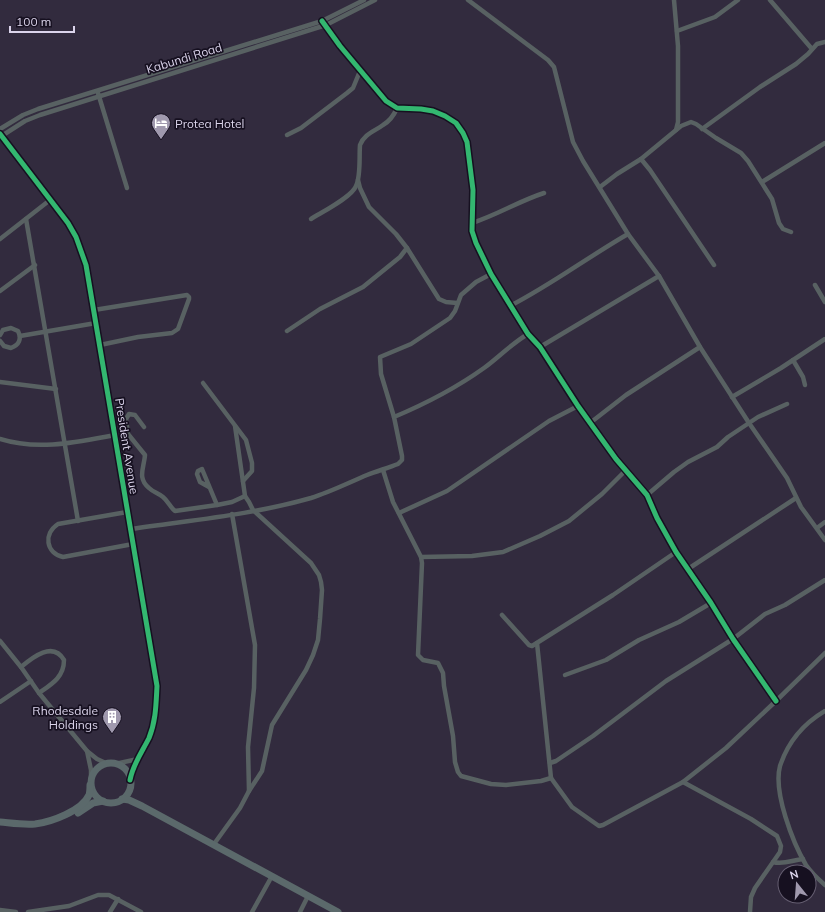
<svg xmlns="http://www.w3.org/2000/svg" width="825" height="912" font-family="Mulish,sans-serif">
<rect width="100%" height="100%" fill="#322b3e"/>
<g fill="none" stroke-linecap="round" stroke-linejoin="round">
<g stroke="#586162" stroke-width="4.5">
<path d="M468 0 548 60 554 67 573 142 583 161 628 234 659 276 700 347 749 423 787 478 801 507 825 540"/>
<path d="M674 0 678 46V122L676 130"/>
<path d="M770 0 812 49"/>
<path d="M322 21 340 46 386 101 397 108 421 109 433 111 445 116 456 123 463 133 467 142 473 190 472 231 476 243 491 274 528 334 540 347 578 406 616 459 647 495 657 518 676 552 711 603 733 639 776 701"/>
<path d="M677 31 715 17 738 0"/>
<path d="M98 93 127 188"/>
<path d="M0 129 23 115 38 109 322 21 364 0"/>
<path d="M702 129 760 87 796 64 808 54 817 44 825 42"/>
<path d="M0 134 68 223 76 237 86 265 157 686C156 704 156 721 149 738 142 752 133 764 130 780"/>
<path d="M287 135 301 128 347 93 353 88 360 71"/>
<path d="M0 137 25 121 40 115 326 25 375 0"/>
<path d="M641 159 681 126 691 122 696 124 716 138 741 153 748 161 772 199 779 223 783 229 791 232"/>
<path d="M762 182 825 143"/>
<path d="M600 187 617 174 641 159 650 170 714 265"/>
<path d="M26 219 78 521"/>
<path d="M311 219C322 212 352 197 356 186 361 176 359 157 360 145 364 134 375 131 383 125 390 121 394 115 397 108"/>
<path d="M472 223C497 215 519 201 544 193"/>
<path d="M0 239 50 200"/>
<path d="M407 248 439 299 446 302 457 303"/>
<path d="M815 285 825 302"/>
<path d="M0 291 35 265"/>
<path d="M510 306C551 285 588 257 628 234"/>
<path d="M94 310 187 295 189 297V299L178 329 172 333 138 337 100 345"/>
<path d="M287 331 320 309 363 287 400 257 407 248 396 234 369 207 360 188 358 180"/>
<path d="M0 335 3 330 11 328 18 331C22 339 19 345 11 348L4 346 0 341"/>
<path d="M20 336 96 323"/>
<path d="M540 347 659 276"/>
<path d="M793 360 803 377 805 385"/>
<path d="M0 382 56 389"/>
<path d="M203 383 246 440 252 463V471L243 481"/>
<path d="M732 397 781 368 825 339"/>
<path d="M394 417 381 374 380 357 411 344 450 318 455 311 461 295 476 282 491 274"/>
<path d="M590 423 626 395 700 347"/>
<path d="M235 426 245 496 249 502 253 510 311 563 319 575 321 582 322 590 320 619 318 640 313 655 306 670 272 725 262 771 249 791"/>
<path d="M144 427 135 415 129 414 126 419 128 434 145 455C144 468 137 478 149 488 153 492 158 493 163 497 168 501 170 507 175 511L217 505"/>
<path d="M0 439C38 451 77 442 115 435"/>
<path d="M383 470 393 502 421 557 422 563 418 655 423 660 438 663 443 673 444 686 453 736 455 762 458 772 461 776 491 784 506 785 541 781 551 778"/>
<path d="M209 487 200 482 197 474 198 471 202 469 217 505 232 502 245 496"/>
<path d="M647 495 674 472 688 462 717 447 728 437 758 417 787 404"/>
<path d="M127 512 58 524C43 534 46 553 63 557L133 544"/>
<path d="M399 513 447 491 549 421 578 406"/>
<path d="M817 528 825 522"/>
<path d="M131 529C191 520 252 515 311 498 330 492 348 483 367 475 377 471 388 468 398 464L402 460V456L394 417C425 404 456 388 484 368 499 357 511 344 528 334"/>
<path d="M421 557 472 556 503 552 540 536 569 521 602 494 625 471"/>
<path d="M688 569 796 498"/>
<path d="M502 615 529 645 532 646 613 595 676 552"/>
<path d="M0 641 21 667 39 693 87 751 97 759 108 764"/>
<path d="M537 643 551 778 572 807 599 826 603 825 683 782 726 748 776 701 825 653"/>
<path d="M21 667C33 657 53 641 64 660 64 677 52 684 39 693"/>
<path d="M565 675 606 660 639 640 679 622 711 603"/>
<path d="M0 702 31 681"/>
<path d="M825 711C803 724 788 742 780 766 773 792 793 843 806 865 811 872 818 879 825 885"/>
<path d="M87 751 91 770V780"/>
<path d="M550 763 556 761 593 736 666 681 733 639 765 614 785 605 825 580"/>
<path d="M115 764 138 759"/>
<path d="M683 782 751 819 777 836 781 846 780 852 755 888 751 897 750 912"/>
<path d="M214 844 240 808 249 791 248 747 254 688 255 645 232 514"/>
<path d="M773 862C784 865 792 860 803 859"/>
<path d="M0 910 16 912"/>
<path d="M28 912 69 906 98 895H109L141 912"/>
<path d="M110 912 118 899"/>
<path d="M252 912 272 876"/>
<path d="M300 912 308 896"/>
</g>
<g stroke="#5b696b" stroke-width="7">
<circle cx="111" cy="783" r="20"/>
<path d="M122 799 129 800 142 806 338 912"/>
<path d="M78 813 93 803 103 801"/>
<path d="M0 822C11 823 23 825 35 824 51 822 82 811 89 795 90 792 90 788 90 785"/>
</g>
<defs>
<g id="cycleway">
<path d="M322 21 340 46 386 101 397 108 421 109 433 111 445 116 456 123 463 133 467 142 473 190 472 231 476 243 491 274 528 334 540 347 578 406 616 459 647 495 657 518 676 552 711 603 733 639 776 701"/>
<path d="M0 134 68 223 76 237 86 265 157 686C156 704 156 721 149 738 142 752 133 764 130 780"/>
</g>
</defs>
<use href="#cycleway" stroke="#161020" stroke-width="8"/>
<use href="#cycleway" stroke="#33b770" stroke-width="5"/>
</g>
<defs>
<symbol id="hotel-pin" viewBox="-11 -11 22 30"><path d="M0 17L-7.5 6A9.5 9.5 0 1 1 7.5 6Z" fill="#a099ae" stroke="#161020"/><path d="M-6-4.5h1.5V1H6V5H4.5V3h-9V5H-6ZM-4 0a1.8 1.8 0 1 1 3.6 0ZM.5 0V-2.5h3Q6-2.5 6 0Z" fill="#fff"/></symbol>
<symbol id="building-pin" viewBox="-11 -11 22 30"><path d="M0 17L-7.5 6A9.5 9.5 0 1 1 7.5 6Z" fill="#a099ae" stroke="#161020"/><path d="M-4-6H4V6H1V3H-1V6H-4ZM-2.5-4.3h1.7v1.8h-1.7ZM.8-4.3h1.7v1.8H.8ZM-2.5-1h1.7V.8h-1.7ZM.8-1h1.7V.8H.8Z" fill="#fff"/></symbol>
</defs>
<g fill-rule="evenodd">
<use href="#hotel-pin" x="150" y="112" width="22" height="30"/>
<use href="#building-pin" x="101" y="706" width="22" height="30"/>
</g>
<g text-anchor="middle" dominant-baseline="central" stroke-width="3.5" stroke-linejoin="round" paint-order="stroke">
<g font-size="12" fill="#dbd4eb" stroke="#161020">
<text transform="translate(184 58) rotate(-17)">Kabundi Road</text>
<text transform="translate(127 446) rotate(81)">President Avenue</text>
</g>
<g font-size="12" fill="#dbd4eb" stroke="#161020" text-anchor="start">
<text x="175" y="123">Protea Hotel</text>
<text x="98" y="710" text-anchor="end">Rhodesdale<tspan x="98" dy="14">Holdings</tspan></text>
</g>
</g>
<g transform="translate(797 884) rotate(343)"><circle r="19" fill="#161020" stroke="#655e71"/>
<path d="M0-3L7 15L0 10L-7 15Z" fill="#a099ae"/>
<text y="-6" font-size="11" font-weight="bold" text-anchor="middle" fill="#dbd4eb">N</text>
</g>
<path d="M10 26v6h64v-6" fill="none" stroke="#dbd4eb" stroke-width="2"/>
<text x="16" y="26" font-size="12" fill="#dbd4eb" stroke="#161020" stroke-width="3" paint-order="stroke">100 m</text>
</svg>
